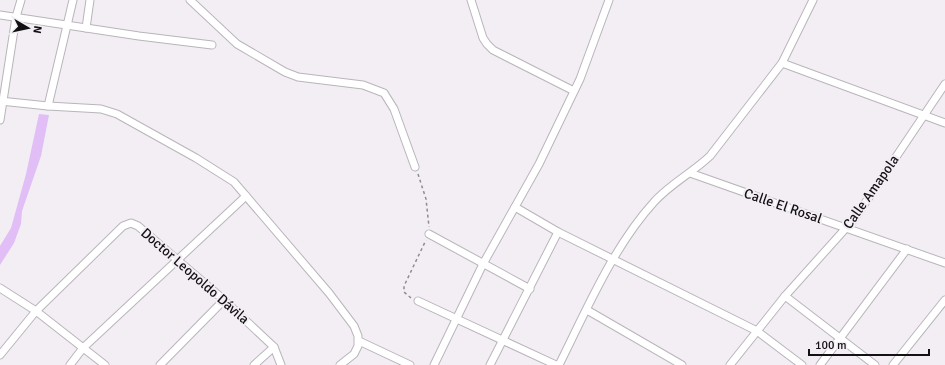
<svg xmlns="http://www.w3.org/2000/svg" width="945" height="365" font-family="Signika,sans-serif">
<rect width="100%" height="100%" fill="#f2eef4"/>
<path fill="#e1bef6" d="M39 114 49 115 41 156 22 211 21 224 14 243 0 265V246L11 228 26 174Z"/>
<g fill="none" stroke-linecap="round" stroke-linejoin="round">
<defs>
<g id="street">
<path d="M190 0 237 44 285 72 298 77 363 85 384 93 394 109 415 167"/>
<path d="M471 0 483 38 487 44 493 50 574 91"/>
<path d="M0 15 139 36 212 45"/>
<path d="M86 28 90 0"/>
<path d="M782 63 945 123"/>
<path d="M0 101 48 106 101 109 117 114 196 158 234 182 329 293 354 326 358 336V346L354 354 340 365"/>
<path d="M48 106 73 0"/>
<path d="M0 120 16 17 21 0"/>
<path d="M690 173 945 263"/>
<path d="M515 207 558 232 757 331 802 365"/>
<path d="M429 234 530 289"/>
<path d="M0 288 36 311 105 365"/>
<path d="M785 296 875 365"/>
<path d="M418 301 556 365"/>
<path d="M587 310 682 365"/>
<path d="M359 341 410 365"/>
<path d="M0 355 36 311 123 226 131 223 138 226 224 300 274 347 281 365"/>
<path d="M70 365 83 348 246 196"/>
<path d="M160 365 224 300"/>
<path d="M254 365 274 347"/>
<path d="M434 365 483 264 539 164 580 79 609 0"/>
<path d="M490 365 558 232"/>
<path d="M559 365C586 311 613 247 654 202 670 184 692 173 710 156L782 63 813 0"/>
<path d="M730 365 785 296 855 218 945 84"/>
<path d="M820 365 907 249"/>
<path d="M893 365 945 300"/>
</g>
</defs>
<use href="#street" stroke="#b9b5bb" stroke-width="9"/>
<g stroke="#8f8c90" stroke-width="1.5" stroke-dasharray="3 3" stroke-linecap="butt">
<path d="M418 174 426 199 429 227"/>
<path d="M411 298 404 292V286L426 240"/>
</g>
<use href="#street" stroke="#fff" stroke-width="7"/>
</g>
<g text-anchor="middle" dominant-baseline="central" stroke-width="4" stroke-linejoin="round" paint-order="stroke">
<g font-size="14" fill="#131113" stroke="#f2eef4">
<text transform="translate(871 192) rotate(-55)">Calle Amapola</text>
<text transform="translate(783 206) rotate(19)">Calle El Rosal</text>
<text transform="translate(195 276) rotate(41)">Doctor Leopoldo Dávila</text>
</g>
</g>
<g transform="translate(28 28) rotate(99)" stroke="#f2eef4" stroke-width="3" paint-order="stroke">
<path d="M0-3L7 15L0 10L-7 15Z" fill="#131113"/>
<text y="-6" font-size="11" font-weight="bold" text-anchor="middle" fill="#131113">N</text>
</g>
<path d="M809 349v6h120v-6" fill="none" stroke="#131113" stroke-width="2"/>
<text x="815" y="349" font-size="12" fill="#131113" stroke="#f2eef4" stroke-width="3" paint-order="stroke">100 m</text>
</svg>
